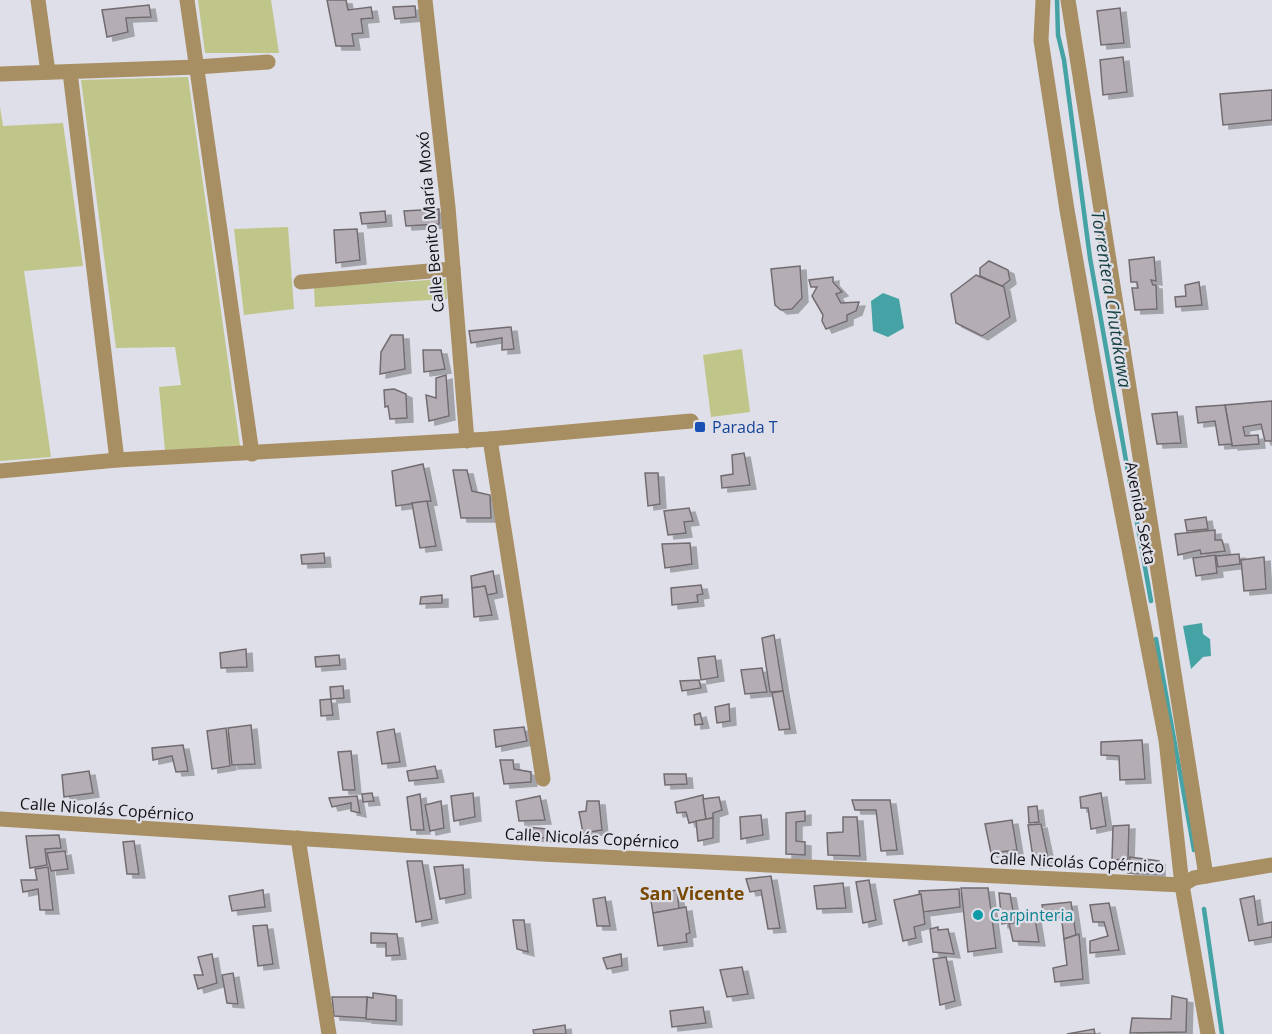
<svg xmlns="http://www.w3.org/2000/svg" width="1272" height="1034" font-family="'Open Sans',sans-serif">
<defs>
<filter id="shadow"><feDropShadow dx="6" dy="4" stdDeviation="0" flood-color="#0004"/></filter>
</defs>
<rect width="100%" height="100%" fill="#dedfe8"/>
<g fill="#c0c689">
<path d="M198 0H271L279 53H205Z"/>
<path d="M188 77 240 446 165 450 159 387 181 385 175 347 116 348 81 80Z"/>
<path d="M0 107 3 126 63 123 83 266 24 271 51 457 0 461Z"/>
<path d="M288 227 294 309 244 315 234 229Z"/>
<path d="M446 279 447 299 315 307 314 287Z"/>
<path d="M742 349 750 412 711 417 703 355Z"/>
</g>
<g fill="#45a3a5">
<path d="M883 293 899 299 904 328 888 337 873 331 871 301Z"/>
<path d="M1202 623 1203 634 1210 639 1211 656 1203 657 1191 669 1183 626Z"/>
</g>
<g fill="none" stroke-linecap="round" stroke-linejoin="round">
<g stroke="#45a3a5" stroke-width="4.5">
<path d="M1057 0 1058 35 1064 60 1090 258 1151 601"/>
<path d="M1156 639 1194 850"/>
<path d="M1204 909 1222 1034"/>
</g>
</g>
<g fill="#b4adb4" stroke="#726c71" stroke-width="1.5" filter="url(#shadow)">
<path d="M327 0H346L348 10 371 7 373 18 361 19 363 33 352 34 354 46H336Z"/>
<path d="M149 5 151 17 126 18 128 32 107 37 102 10Z"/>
<path d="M415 6 416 17 395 19 393 7Z"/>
<path d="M1120 8 1124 43 1101 45 1097 11Z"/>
<path d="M1123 57 1127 92 1103 95 1100 60Z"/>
<path d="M1272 90V120L1223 125 1220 94Z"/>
<path d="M439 209V224L406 226 404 211Z"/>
<path d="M385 211 386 222 362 224 360 213Z"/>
<path d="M357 229 360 260 336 263 334 230Z"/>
<path d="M1154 257 1156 281 1151 280 1153 285H1156L1157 309 1135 310 1132 288H1138L1137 282H1131L1129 260Z"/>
<path d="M989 261 1008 270 1010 280 1002 286 1004 287 980 276V268Z"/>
<path d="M800 266 802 298 792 309 781 310 775 305 771 269Z"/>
<path d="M976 275 1004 287 1010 317 982 336 956 323 951 294Z"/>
<path d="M833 277V282L842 292 836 294 841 303 859 302 856 311 847 315V321L826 329 822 321 823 315 812 296 817 287H811L809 280Z"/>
<path d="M1199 282 1202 305 1176 307 1175 297 1186 296 1185 285Z"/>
<path d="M511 327 514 349 502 350V338L471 343 469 331Z"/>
<path d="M391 335H403L405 369 380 374 381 352Z"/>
<path d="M423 350H441L445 369 424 372Z"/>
<path d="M446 375 449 416 429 421 426 395 436 398V378Z"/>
<path d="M394 389 406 394 407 418 390 419 388 406 385 407 384 390Z"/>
<path d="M1272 401V441H1265L1261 424 1243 427 1245 436 1258 435 1259 444 1232 446 1225 405Z"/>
<path d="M1225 405 1232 444 1219 445 1215 421 1198 423 1196 407Z"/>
<path d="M1177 412 1181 443 1157 444 1152 414Z"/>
<path d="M744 453 750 485 722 488 721 476 733 474 732 455Z"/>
<path d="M423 464 431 501 396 506 392 471Z"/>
<path d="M453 470H467L472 491 490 495 491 518H461Z"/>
<path d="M645 473H658L660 504 648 506Z"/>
<path d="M427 501 436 546 420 548 412 503Z"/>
<path d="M689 508 693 521 684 522 686 533 668 535 664 511Z"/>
<path d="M1206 517 1208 529 1187 531 1185 520Z"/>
<path d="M1215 530V540H1222L1225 551 1201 554 1200 550 1178 555 1175 534Z"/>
<path d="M690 543 692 564 665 568 662 544Z"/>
<path d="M324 553 325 563 302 564 301 555Z"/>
<path d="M1239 554 1240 564 1218 567 1216 556Z"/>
<path d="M1215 555 1217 573 1196 576 1193 558Z"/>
<path d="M1264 557 1266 589 1244 591 1241 560Z"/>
<path d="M493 571 497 593 487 595 485 586 472 588 471 576Z"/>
<path d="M701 585 703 594 697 595 698 602 672 605 671 588Z"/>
<path d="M485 586 492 615 474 617 472 588Z"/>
<path d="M442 595V603L420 604 421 597Z"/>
<path d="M774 635 783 691 770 692 762 638Z"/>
<path d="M246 649 247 667 221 668 220 653Z"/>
<path d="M339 655 340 665 316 667 315 657Z"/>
<path d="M715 656 718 677 701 680 698 658Z"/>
<path d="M762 668 767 692 745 694 741 670Z"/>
<path d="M699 680 701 688 682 691 680 681Z"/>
<path d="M343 686 344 698 331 699 330 687Z"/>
<path d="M783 691 790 729 779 730 772 693Z"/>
<path d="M331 699 333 715 321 716 320 700Z"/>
<path d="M729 704 730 721 717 723 715 707Z"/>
<path d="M700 713 703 724 695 725 694 715Z"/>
<path d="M251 725 255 764 232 765 228 728Z"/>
<path d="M524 727 527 741 496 747 494 730Z"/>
<path d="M226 728 230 766 212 769 207 731Z"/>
<path d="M394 729 400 762 382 764 377 732Z"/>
<path d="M1142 740 1145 779 1120 780 1119 756 1101 755V742Z"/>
<path d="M183 745 188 771 176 772 172 756 153 760 152 748Z"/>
<path d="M351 751 355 790H343L338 752Z"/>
<path d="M500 760H513L514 769 531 772V782L504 784Z"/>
<path d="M435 766 438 778 409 781 407 771Z"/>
<path d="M89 771 93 793 64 797 62 775Z"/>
<path d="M664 774H686L687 784 665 785Z"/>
<path d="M372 793 374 801 363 802 362 794Z"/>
<path d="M473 793 475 817 454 821 451 796Z"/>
<path d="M1101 793 1106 826 1091 829 1088 808H1081L1080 797Z"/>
<path d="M420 794 424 830H411L407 797Z"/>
<path d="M703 795 706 819 689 823 686 812 677 813 675 802Z"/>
<path d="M357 796 360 813 351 811V803L332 807 329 798Z"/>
<path d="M540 796 545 820 519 821 516 801Z"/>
<path d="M719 797 722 810 713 813V818L706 819 703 799Z"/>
<path d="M852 800H890L897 850 881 851 876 810H855Z"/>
<path d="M441 801 444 828 430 831 425 805Z"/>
<path d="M587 801H599L602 830 583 833 579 812 586 811Z"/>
<path d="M1037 806 1039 822 1029 823 1028 807Z"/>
<path d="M805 811V821L796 822V841L805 842V855L786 854V813Z"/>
<path d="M761 815 763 835 741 839 740 817Z"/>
<path d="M843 817H857L860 856 828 855 827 833 843 832Z"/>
<path d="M713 818V838L698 841 696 821Z"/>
<path d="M1012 820 1017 850 991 853 985 824Z"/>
<path d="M1041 824 1049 862 1034 864 1028 825Z"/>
<path d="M1129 825 1128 859 1112 860 1113 826Z"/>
<path d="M528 827 546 829 548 838 529 837Z"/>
<path d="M59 835 61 848 45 849 47 865 30 868 26 836Z"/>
<path d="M134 841 139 874H127L123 842Z"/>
<path d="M65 851 68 869 51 871 47 853Z"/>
<path d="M1130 857 1159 861V874L1128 873Z"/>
<path d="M407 861H422L432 919 416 922Z"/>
<path d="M463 865 465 894 440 899 434 867Z"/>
<path d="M48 867 53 910H40L38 889 23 892 21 880H37L35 869Z"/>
<path d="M771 876 780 928 768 929 761 890 750 892 746 879Z"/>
<path d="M869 880 876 920 863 923 856 882Z"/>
<path d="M843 883 846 908 817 909 814 886Z"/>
<path d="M961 888H988L996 948 968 952Z"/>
<path d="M959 889 960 907 923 912 919 891Z"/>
<path d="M263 890 265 907 232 911 229 896Z"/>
<path d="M677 890 679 909 653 913 650 895Z"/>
<path d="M999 893 1010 894 1015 922 1002 924Z"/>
<path d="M921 894 925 924 914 927 916 938 903 941 894 900Z"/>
<path d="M1254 896 1258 925 1272 922V937L1249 941 1240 899Z"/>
<path d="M605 897 610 926H597L593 899Z"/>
<path d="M1071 902 1076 935 1064 939 1061 913 1044 916 1042 905Z"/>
<path d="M1109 903 1119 950 1090 953V941L1108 936 1104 922H1093L1090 905Z"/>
<path d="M686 907 690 933 686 934 687 942 658 946 653 913Z"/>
<path d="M1035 918 1039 942 1013 941 1009 924Z"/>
<path d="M513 920H524L528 952 517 949Z"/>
<path d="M267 925 273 964 258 966 253 926Z"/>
<path d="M938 927V930L948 929 954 954 933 952 930 929Z"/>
<path d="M371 933 397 934 400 955 386 956V943H371Z"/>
<path d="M1079 934 1083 979 1055 982 1053 968 1067 965 1064 939Z"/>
<path d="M212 954 217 983 198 989 194 975H203L198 957Z"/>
<path d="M621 954 622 966 607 969 603 958Z"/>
<path d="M946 957 955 1001 940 1005 933 959Z"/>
<path d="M742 967 748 994 727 997 720 970Z"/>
<path d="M233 973 238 1004 227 1003 222 975Z"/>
<path d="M373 993 396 996V1021L366 1019 367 997 373 998Z"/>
<path d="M1172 996 1187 999 1186 1032 1130 1033 1132 1018 1171 1019Z"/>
<path d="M332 997H367L366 1018 334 1016Z"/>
<path d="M703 1007 706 1023 672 1027 670 1011Z"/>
<path d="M565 1025 566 1034H534L533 1030Z"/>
<path d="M1094 1029 1095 1034H1067Z"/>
</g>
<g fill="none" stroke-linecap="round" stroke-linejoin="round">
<g stroke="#a88e63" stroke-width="15">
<path d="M38 0 48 72"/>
<path d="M187 0 252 454"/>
<path d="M425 0 448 207 467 441"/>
<path d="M70 72 117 460"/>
<path d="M0 74 197 67 268 62"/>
<path d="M301 282 453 269"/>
<path d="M490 439 543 779"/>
<path d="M0 471 117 460 490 439 691 421"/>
<path d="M0 819 541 854 1182 885 1194 878 1272 865"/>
<path d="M298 838 329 1034"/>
</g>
<g stroke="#a88e63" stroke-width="15">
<path d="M1043 0 1041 40 1067 210 1102 410 1166 740 1182 885 1208 1034"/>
<path d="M1068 0 1206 876"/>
</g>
</g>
<rect fill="#1a4fb4" stroke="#dedfe8" stroke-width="2" x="694" y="421" width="12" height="12" rx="3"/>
<circle fill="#0f9aa8" stroke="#dedfe8" stroke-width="2" cx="978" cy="915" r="6"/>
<g text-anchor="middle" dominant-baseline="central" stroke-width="4.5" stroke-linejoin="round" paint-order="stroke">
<g font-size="16" fill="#111114" stroke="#dedfe8">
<text transform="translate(430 222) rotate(-95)">Calle Benito María Moxó</text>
<text transform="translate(1141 513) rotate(79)">Avenida Sexta</text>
<text transform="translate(107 809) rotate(4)">Calle Nicolás Copérnico</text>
<text transform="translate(592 838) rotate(3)">Calle Nicolás Copérnico</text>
<text transform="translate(1077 862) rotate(3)">Calle Nicolás Copérnico</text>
</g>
<g font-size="16" fill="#164399" stroke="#dedfe8" text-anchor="start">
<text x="712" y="427">Parada T</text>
</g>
<g font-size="16" fill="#0d838f" stroke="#dedfe8" text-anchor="start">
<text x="990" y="915">Carpinteria</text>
</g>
<g font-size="18" font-style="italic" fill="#133f40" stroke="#dedfe8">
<text transform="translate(1112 299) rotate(81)">Torrentera Chutakawa</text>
</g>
<g font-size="18" font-weight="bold" fill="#784800" stroke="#dedfe8">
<text x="692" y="893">San Vicente</text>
</g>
</g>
</svg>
